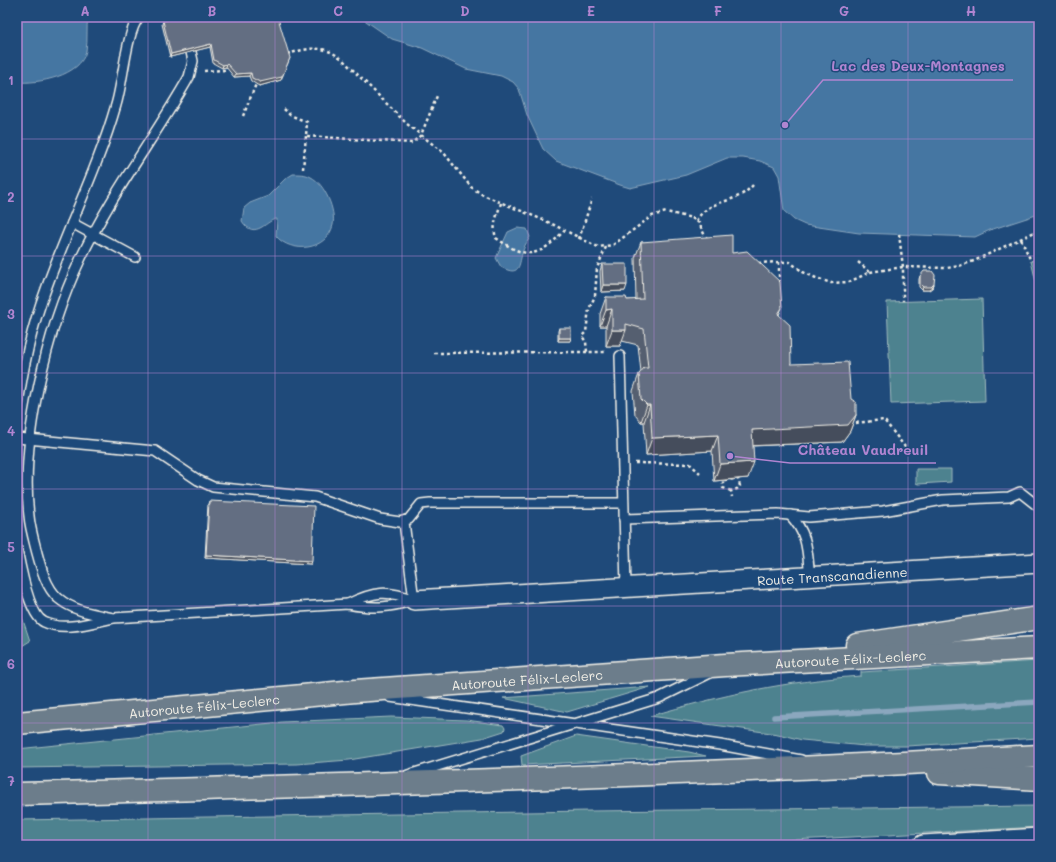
<svg xmlns="http://www.w3.org/2000/svg" width="1056" height="862" font-family="Mali,sans-serif">
<rect width="100%" height="100%" fill="#1f4a7a"/>
<filter id="ink" filterUnits="userSpaceOnUse"><feTurbulence type="fractalNoise" baseFrequency=".025" numOctaves="2"/><feDisplacementMap in="SourceGraphic" scale="8" xChannelSelector="R" yChannelSelector="G"/><feConvolveMatrix kernelMatrix="1 2 1 2 8 2 1 2 1" color-interpolation-filters="sRGB"/></filter>
<g filter="url(#ink)">
<g fill="#4d828f" stroke="#a0babc">
<path d="M1039 259V286H1037L1031 261Z"/>
<path d="M982 299 985 401 891 404 887 302Z"/>
<path d="M916 469H951V482L918 484 916 483Z"/>
<path d="M17 602 30 641 17 649Z"/>
<path d="M1039 661V738L907 746H865L802 740 778 734 650 716C722 695 786 681 861 676V672Z"/>
<path d="M650 687 567 712 503 698Z"/>
<path d="M391 717 466 720 503 725 505 728 504 731 482 738 349 760 296 764 17 768V749L282 722Z"/>
<path d="M576 736 689 752 706 756 522 765 521 756Z"/>
<path d="M1039 806V827L700 845H17V820L590 811Z"/>
</g>
<g fill="#4576a2" stroke="#8ba7be">
<path d="M17 17H88C86 28 88 40 86 51 81 76 38 84 17 82Z"/>
<path d="M360 17H1039V214L990 230 975 237 859 233 805 225 794 220 784 211 779 176 774 167 760 161 743 158H727L686 175 630 188 620 185 556 161 543 149 527 115 519 89 513 82 501 76 466 69 422 48 392 39Z"/>
<path d="M293 174C300 174 306 174 311 177 325 184 336 211 333 225 327 251 291 254 276 236L277 219C268 218 255 242 242 221L244 208 250 203 268 196 285 179Z"/>
<path d="M517 228 527 229 530 237C528 241 525 244 524 248 518 261 523 279 501 267L496 258 508 232Z"/>
</g>
<g fill="none" stroke-linecap="round" stroke-linejoin="round">
<path stroke="#8ba7be" stroke-width="5.5" d="M774 717 1039 702"/>
<defs>
<g id="lane">
<path d="M72 223 135 257"/>
<path d="M620 356 626 587"/>
<path d="M17 413C22 371 31 329 46 289 68 227 98 168 116 105 123 83 126 32 139 17"/>
<path d="M17 438 155 451 198 480 213 487 315 497 380 519 400 522 409 519 421 504 430 503H623"/>
<path d="M790 515C809 535 807 552 810 578"/>
<path d="M624 519 778 514 809 517 883 511 943 500 1009 497 1020 492 1039 507"/>
<path d="M404 522 414 600"/>
<path d="M17 549C20 565 29 615 44 622 64 632 93 622 113 618L348 604C374 609 389 608 414 600"/>
<path d="M348 604C374 591 388 590 414 600"/>
<path d="M113 618C94 614 73 611 58 598 46 587 41 568 37 553 34 541 30 528 29 516 20 440 47 329 80 260 110 195 154 139 189 77L193 61 191 52"/>
<path d="M390 697 720 745 801 760"/>
<path d="M408 775 659 698 710 673"/>
</g>
<g id="street">
<path id="s1" d="M414 600 1039 563"/>
<path d="M923 845 1039 838"/>
</g>
<g id="highway">
<path d="M857 645 1039 618"/>
<path id="s2" d="M17 723 355 691 725 665 1039 648"/>
<path d="M939 773 1039 779"/>
<path d="M17 794C358 785 699 775 1039 756"/>
</g>
</defs>
<use href="#lane" stroke="#f4f1e8" stroke-width="12"/>
<use href="#street" stroke="#f4f1e8" stroke-width="22"/>
<use href="#highway" stroke="#f4f1e8" stroke-width="25"/>
<g stroke="#f4f1e8" stroke-width="2.5" stroke-dasharray="3 3" stroke-linecap="butt">
<path d="M287 54C310 48 322 44 342 59L407 124 444 153 471 187 483 195 548 222 598 247 613 245 652 216 666 212 692 218 699 223 705 236 708 239"/>
<path d="M204 71 227 70"/>
<path d="M284 109 290 115 307 122 306 136 412 143 421 135 437 96"/>
<path d="M243 116 256 84"/>
<path d="M303 169 306 136"/>
<path d="M501 203C497 216 492 225 496 238 527 260 538 258 564 231"/>
<path d="M696 221C710 197 735 206 753 185"/>
<path d="M899 234 903 267V301"/>
<path d="M579 239 592 199"/>
<path d="M1021 239 1031 261"/>
<path d="M606 247 597 268 595 296 589 309 586 332 582 336 586 342 587 352H607"/>
<path d="M858 262 870 272"/>
<path d="M758 263 779 262"/>
<path d="M779 283V262H790L803 272 816 278 831 283 849 282 870 272 903 267 947 268 959 266 974 261 1039 230"/>
<path d="M434 353 587 352"/>
<path d="M850 422 855 423 884 420 905 447"/>
<path d="M635 463 690 464 700 473"/>
<path d="M731 491 723 488V480L738 479 740 486 737 489 731 491 732 497"/>
</g>
<use href="#lane" stroke="#1f4a7a" stroke-width="9"/>
<use href="#street" stroke="#1f4a7a" stroke-width="19"/>
<use href="#highway" stroke="#6c7d8b" stroke-width="22"/>
</g>
<g fill="#555f70" stroke="#f4f1e8">
<path d="M279 17 278 19 281 80 259 86 251 81 249 76 234 77 226 67 222 68 213 63 210 47 170 57 162 24 163 21Z"/>
<path d="M641 242 732 253 782 308 779 315 791 364 851 399 856 415 850 431 842 442 753 446 748 478 714 481 712 451 646 455 644 422H641L635 415 633 391 639 374 641 372 638 345 622 341 620 346H606V326H600V314L606 297 627 300H636L635 258Z"/>
<path d="M602 264 625 291 601 292 600 271Z"/>
<path d="M920 276 934 284 933 287 929 290H922L919 287V279Z"/>
<path d="M559 328 570 341H558V331Z"/>
<path d="M209 501 311 564 205 558 208 504Z"/>
</g>
<g fill="#454d5b" stroke="#f4f1e8">
<path d="M211 44 210 47 170 57 171 54Z"/>
<path d="M290 58 281 80 259 86 260 82Z"/>
<path d="M227 64 226 67 222 68 223 65Z"/>
<path d="M251 73 249 76 234 77 236 74Z"/>
<path d="M934 284 933 287 929 290H922L923 287Z"/>
<path d="M603 285H627L625 291 601 292Z"/>
<path d="M612 309 606 326H600L606 310Z"/>
<path d="M612 330H626L620 346H606Z"/>
<path d="M559 338H571L570 341H558Z"/>
<path d="M647 405H650L644 422H641Z"/>
<path d="M856 415 850 431 842 442 746 446 752 430Z"/>
<path d="M718 435 712 451 646 455 652 438Z"/>
<path d="M754 462 748 478 714 481 720 464Z"/>
<path d="M206 555 312 561 311 564 205 558Z"/>
</g>
<g fill="#636e82" stroke="#f4f1e8">
<path d="M176 17H279L278 18 290 58 282 77 260 82 252 78 251 73 236 74 227 64 223 65 214 60 211 44 171 54 163 21Z"/>
<path d="M732 235V253L747 251 780 282 782 308 778 314 790 325 791 364 848 362 851 399 856 402V415L848 425 752 430 754 462 720 464 718 435 652 438 650 405H647L641 399 639 374 644 368H648L644 329 626 324V330H612V309L606 310V297H626L627 300 643 299 641 242Z"/>
<path d="M602 264H627V285H603Z"/>
<path d="M924 271H932L935 275 934 284 931 287H923L920 284V276Z"/>
<rect x="559" y="328" width="12" height="10"/>
<path d="M209 501 314 506 312 561 206 555Z"/>
</g>
</g>
<path fill="none" stroke="#b185d1" stroke-width="1" stroke-opacity="0.55" d="M148 17V845M275 17V845M402 17V845M528 17V845M654 17V845M781 17V845M908 17V845M17 139H1039M17 256H1039M17 373H1039M17 489H1039M17 606H1039M17 723H1039"/>
<g text-anchor="middle" dominant-baseline="central" stroke-width="3" stroke-linejoin="round" paint-order="stroke">
<g font-size="13" fill="#f4f1e8" stroke="#1f4a7a">
<text stroke="none"><textPath href="#s1" startOffset="419">Route Transcanadienne</textPath></text>
<text stroke="none"><textPath href="#s2" startOffset="836">Autoroute Félix-Leclerc</textPath></text>
<text stroke="none"><textPath href="#s2" startOffset="512">Autoroute Félix-Leclerc</textPath></text>
<text stroke="none"><textPath href="#s2" startOffset="188">Autoroute Félix-Leclerc</textPath></text>
</g>
</g>
<path fill="none" stroke="#b185d1" stroke-width="1.5" d="M785 125L823 80H1013M730 456L790 463H936"/>
<g fill="#b185d1" stroke="#1f4a7a" stroke-width="1.5">
<circle cx="785" cy="125" r="4"/>
<circle cx="730" cy="456" r="4"/>
</g>
<g font-size="14" text-anchor="middle" font-weight="bold" fill="#b185d1" stroke="#1f4a7a" stroke-width="3" stroke-linejoin="round" paint-order="stroke">
<text x="918" y="71">Lac des Deux-Montagnes</text>
<text x="863" y="455">Château Vaudreuil</text>
</g>
<rect width="1056" height="862" fill="none" stroke="#1f4a7a" stroke-width="44"/>
<rect x="22" y="22" width="1012" height="818" fill="none" stroke="#b185d1" stroke-width="1.5"/>
<g font-size="13" text-anchor="middle" font-weight="bold" fill="#b185d1">
<text x="85" y="16">A</text>
<text x="212" y="16">B</text>
<text x="338" y="16">C</text>
<text x="465" y="16">D</text>
<text x="591" y="16">E</text>
<text x="718" y="16">F</text>
<text x="844" y="16">G</text>
<text x="971" y="16">H</text>
<text x="11" y="85">1</text>
<text x="11" y="202">2</text>
<text x="11" y="319">3</text>
<text x="11" y="436">4</text>
<text x="11" y="552">5</text>
<text x="11" y="669">6</text>
<text x="11" y="786">7</text>
</g>
</svg>
